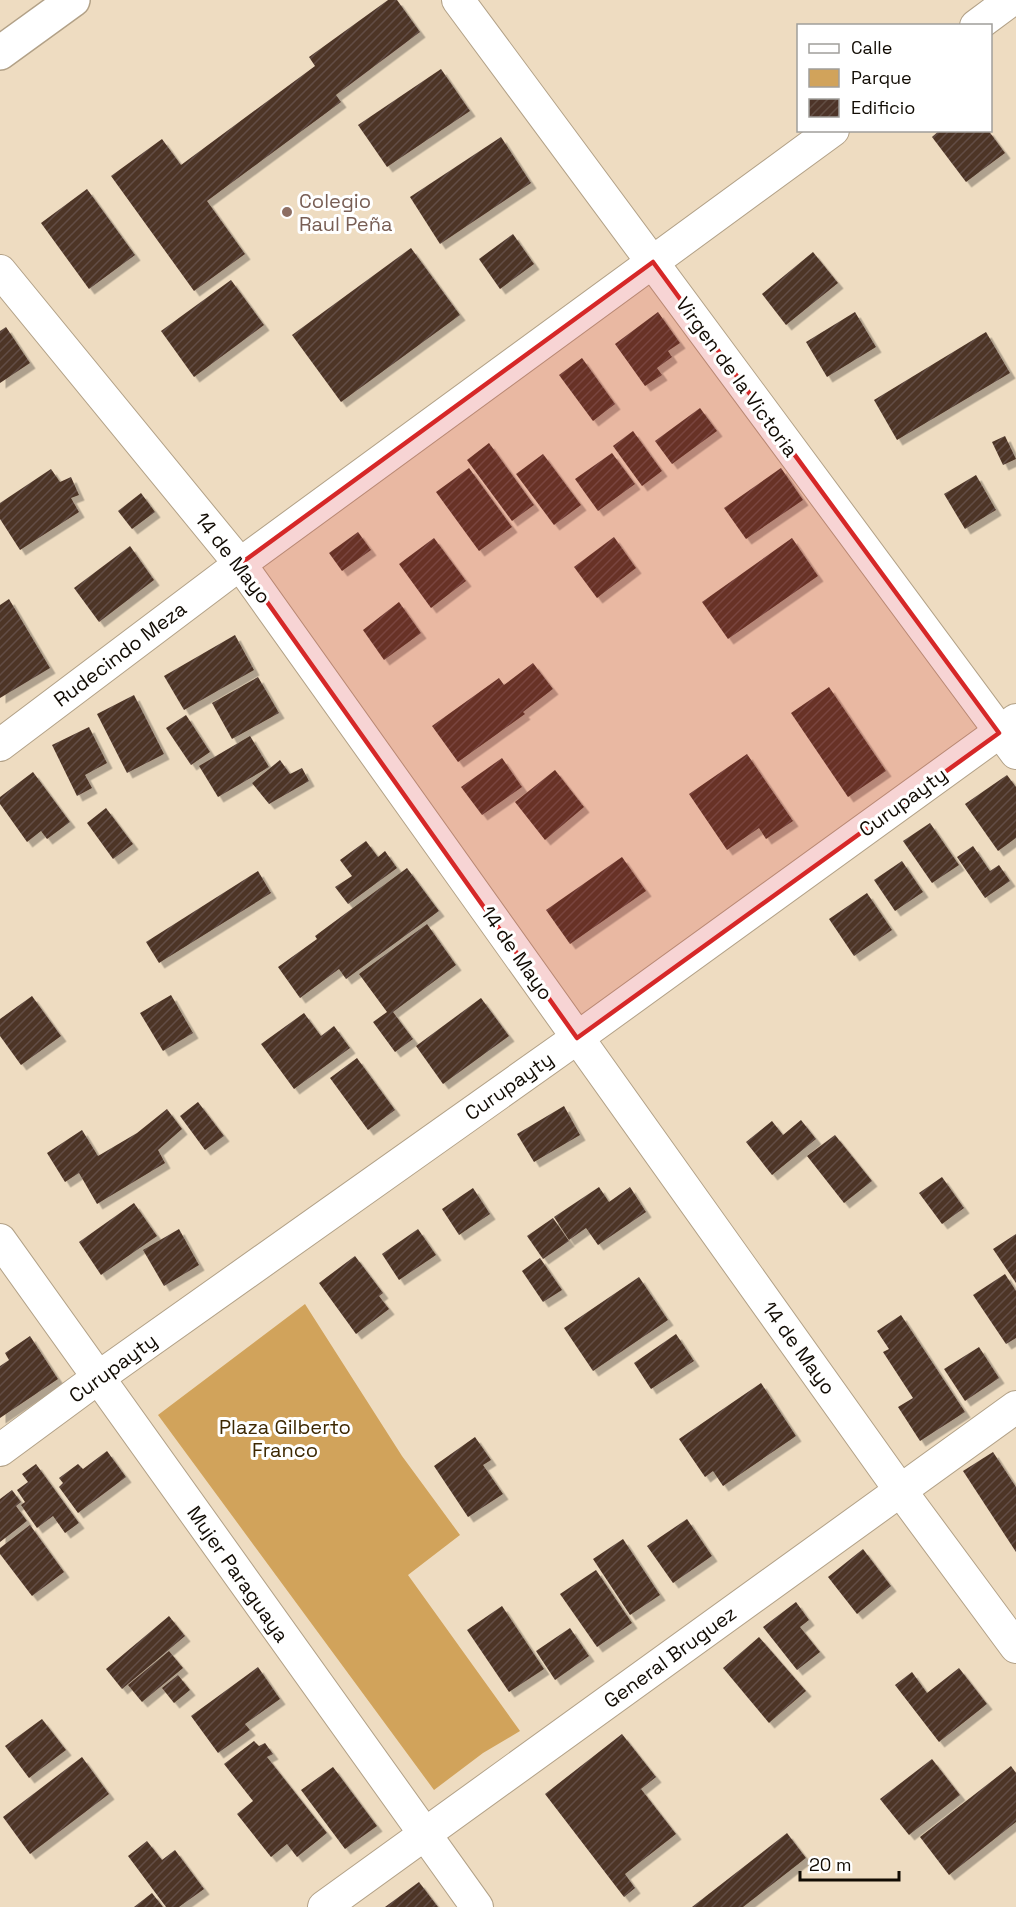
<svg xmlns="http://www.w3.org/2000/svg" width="1016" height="1907" font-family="'Space Grotesk',sans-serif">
<defs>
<pattern id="building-hatch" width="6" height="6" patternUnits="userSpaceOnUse" patternTransform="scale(1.5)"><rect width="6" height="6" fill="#4d3428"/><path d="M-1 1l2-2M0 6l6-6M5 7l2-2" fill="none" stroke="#624e44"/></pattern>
<filter id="shadow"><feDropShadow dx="5.5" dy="5.5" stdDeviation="0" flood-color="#0004"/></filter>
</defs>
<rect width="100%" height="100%" fill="#eedcc1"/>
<path fill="#d1a35b" d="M305 1304 402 1456 460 1535 408 1575 520 1731 483 1753 434 1790 158 1415Z"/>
<g fill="url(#building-hatch)" filter="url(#shadow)">
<path d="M388 0H397L420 32 336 95 341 102 207 201 245 254 194 291 111 176 162 139 181 165 315 66 309 57Z"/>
<path d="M441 69 470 111 387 167 358 125Z"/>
<path d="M940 130H988L1005 153 966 182 932 137Z"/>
<path d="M501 137 531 183 440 244 410 197Z"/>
<path d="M87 189 135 255 89 289 41 223Z"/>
<path d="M513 234 534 264 500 289 479 259Z"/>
<path d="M411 248 460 315 341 402 292 335Z"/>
<path d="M813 252 838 283 786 325 762 294Z"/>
<path d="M231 280 264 325 194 377 161 331Z"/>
<path d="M658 312 680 343 668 351 672 357 657 368 662 375 645 386 615 344Z"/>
<path d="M855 312 876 347 827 377 806 342Z"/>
<path d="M6 327 30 363 0 383V331Z"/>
<path d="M986 332 1010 373 897 440 874 400Z"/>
<path d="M582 358 615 404 593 421 559 375Z"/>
<path d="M700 408 717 431 672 464 655 441Z"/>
<path d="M633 431 662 471 642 486 613 446Z"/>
<path d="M1005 436 1016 459 1003 465 992 442Z"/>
<path d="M489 443 534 505 512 521 467 460Z"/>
<path d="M612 453 635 484 598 511 575 479Z"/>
<path d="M543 454 581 505 554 525 516 474Z"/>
<path d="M469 468 512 527 479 551 436 492Z"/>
<path d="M781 468 803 500 746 539 724 508Z"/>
<path d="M51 469 60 482 71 477 79 495 71 498 79 512 20 550 0 519V503Z"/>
<path d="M976 475 996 510 965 529 944 494Z"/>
<path d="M141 493 155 512 132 529 118 511Z"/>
<path d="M358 532 371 550 342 571 329 553Z"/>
<path d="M614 537 636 568 597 598 574 567Z"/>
<path d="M434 538 466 581 431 608 399 564Z"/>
<path d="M792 538 818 576 728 639 702 602Z"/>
<path d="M130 546 154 580 99 622 74 588Z"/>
<path d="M9 599 50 668 0 698V605Z"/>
<path d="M399 602 421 633 384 660 363 630Z"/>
<path d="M235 635 254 670 184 710 164 676Z"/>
<path d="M533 663 553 689 523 712 525 714 458 762 432 726 499 678 504 685Z"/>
<path d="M258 677 279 713 232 739 212 703Z"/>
<path d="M829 687 886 771 848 797 791 713Z"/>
<path d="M134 695 164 754 127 773 97 714Z"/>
<path d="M186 715 210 752 191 765 166 728Z"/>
<path d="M89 727 107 763 85 775 92 788 77 796 52 745Z"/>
<path d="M250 736 269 767 218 797 199 766Z"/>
<path d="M747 754 793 821 766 839 759 828 727 850 689 794Z"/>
<path d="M502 758 522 787 482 815 461 787Z"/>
<path d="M280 760 290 774 302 768 309 781 269 804 252 783Z"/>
<path d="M555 770 584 807 545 840 515 802Z"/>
<path d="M33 772 70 822 47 839 41 831 27 842 0 804V797Z"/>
<path d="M1007 775 1016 787V838L998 851 965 804Z"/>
<path d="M106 808 133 844 113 859 87 823Z"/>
<path d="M930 823 959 865 932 883 903 841Z"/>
<path d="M366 841 378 857 385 851 397 868 348 904 335 887 352 876 340 860Z"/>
<path d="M973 846 990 871 999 865 1010 881 985 898 957 857Z"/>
<path d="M622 857 646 891 570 944 546 910Z"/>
<path d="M902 861 923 892 895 911 874 880Z"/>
<path d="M407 868 439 911 346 979 339 969 300 998 278 967 317 939 315 936Z"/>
<path d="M258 871 271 893 159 963 146 942Z"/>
<path d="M867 893 892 930 854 956 829 919Z"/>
<path d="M427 924 456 965 393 1012 413 1039 395 1052 373 1022 387 1012 359 974Z"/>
<path d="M171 995 193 1033 163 1051 140 1013Z"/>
<path d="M32 996 61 1036 21 1065 0 1036V1019Z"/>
<path d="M481 998 509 1036 443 1084 416 1046Z"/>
<path d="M304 1013 321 1036 334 1026 350 1048 294 1089 261 1044Z"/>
<path d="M357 1058 395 1110 368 1130 330 1078Z"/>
<path d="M198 1102 224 1136 205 1150 180 1116Z"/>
<path d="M564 1106 580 1135 534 1162 517 1134Z"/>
<path d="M167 1109 182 1129 158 1150 165 1163 97 1204 79 1173 65 1182 47 1153 82 1130 98 1156 137 1133Z"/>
<path d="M801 1120 816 1139 772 1175 746 1142 772 1121 783 1135Z"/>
<path d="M835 1135 872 1181 844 1203 807 1156Z"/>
<path d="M942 1177 964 1208 942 1224 919 1193Z"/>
<path d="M599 1187 609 1202 630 1187 646 1212 598 1245 586 1228 569 1240 554 1217Z"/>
<path d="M473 1188 490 1214 459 1235 442 1209Z"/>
<path d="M134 1203 157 1236 101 1275 79 1242Z"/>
<path d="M553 1218 569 1241 543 1259 527 1236Z"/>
<path d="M179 1229 199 1265 164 1286 143 1250Z"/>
<path d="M418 1229 436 1255 399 1280 382 1254Z"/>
<path d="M1016 1234V1283L993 1249Z"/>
<path d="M355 1256 383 1293 379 1296 389 1309 356 1334 319 1283Z"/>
<path d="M540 1258 562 1290 543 1302 522 1271Z"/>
<path d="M1005 1274 1016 1291V1338L1006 1344 973 1295Z"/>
<path d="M639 1277 668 1320 593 1371 564 1328Z"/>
<path d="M901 1315 965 1412 920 1441 898 1407 913 1398 883 1352 889 1349 877 1331Z"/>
<path d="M676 1334 694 1361 651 1389 634 1363Z"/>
<path d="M30 1336 58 1379 0 1418V1366L9 1360 5 1353Z"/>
<path d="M979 1347 999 1378 965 1401 944 1369Z"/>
<path d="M761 1383 796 1436 723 1486 713 1471 705 1477 679 1439Z"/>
<path d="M475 1437 491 1460 483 1465 503 1494 468 1517 434 1466Z"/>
<path d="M107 1451 126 1477 78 1513 59 1487 63 1483 59 1478 78 1464 83 1469Z"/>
<path d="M993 1452 1016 1487V1552L963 1471Z"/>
<path d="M36 1464 79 1523 65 1533 53 1516 37 1528 21 1505 25 1502 17 1490 28 1482 22 1474Z"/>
<path d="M12 1490 21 1502 16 1506 27 1521 0 1542V1499Z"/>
<path d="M687 1519 712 1556 673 1583 647 1546Z"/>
<path d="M30 1525 64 1572 32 1596 0 1554V1548Z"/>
<path d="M623 1539 660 1595 630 1615 593 1559Z"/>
<path d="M863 1549 891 1586 857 1614 828 1577Z"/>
<path d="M596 1570 632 1623 597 1647 560 1594Z"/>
<path d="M796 1602 809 1620 800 1627 820 1652 797 1670 763 1627Z"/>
<path d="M502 1606 544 1669 509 1692 467 1630Z"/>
<path d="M169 1616 185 1636 122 1689 106 1669Z"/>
<path d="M570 1628 589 1656 555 1680 536 1651Z"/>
<path d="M759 1637 806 1691 769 1723 723 1668Z"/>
<path d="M169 1651 183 1668 142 1702 128 1685Z"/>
<path d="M258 1667 280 1699 245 1724 250 1730 218 1753 191 1716Z"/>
<path d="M959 1668 987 1704 939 1742 895 1685 912 1672 927 1693Z"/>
<path d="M178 1675 190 1690 174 1703 162 1688Z"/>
<path d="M42 1719 66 1750 29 1778 5 1746Z"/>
<path d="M622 1734 656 1777 641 1789 676 1834 625 1874 635 1888 624 1897 545 1794Z"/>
<path d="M254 1741 259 1746 265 1743 273 1754 267 1757 327 1833 297 1857 287 1844 271 1857 237 1814 253 1801 224 1764Z"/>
<path d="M82 1757 109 1794 30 1854 3 1817Z"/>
<path d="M932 1759 960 1795 909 1835 880 1799Z"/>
<path d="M1011 1766 1016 1773V1822L949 1875 920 1837Z"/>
<path d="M333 1767 377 1826 345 1849 301 1790Z"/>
<path d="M787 1833 806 1858 743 1907H692Z"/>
<path d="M147 1841 162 1860 175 1850 204 1889 179 1907H166L128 1856Z"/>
<path d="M419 1882 438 1907H385Z"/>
<path d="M152 1893 163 1907H134Z"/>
</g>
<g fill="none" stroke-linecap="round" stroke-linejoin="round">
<defs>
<g id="minor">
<path d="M458 0 1016 753"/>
<path d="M976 26 1011 0"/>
<path d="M0 271 240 564 900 1490 1016 1647"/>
<path d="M0 745 240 564 833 130"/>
<path d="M0 1240 477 1907"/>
<path d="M0 1450 99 1377 577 1038 1016 720"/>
<path d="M324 1907 1016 1407"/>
</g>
<path id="tertiary" d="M0 53 73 0"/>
</defs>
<use href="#minor" stroke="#b2a187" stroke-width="34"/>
<use href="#tertiary" stroke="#b2a187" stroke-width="36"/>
<use href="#minor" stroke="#fff" stroke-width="32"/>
<use href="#tertiary" stroke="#fff" stroke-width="33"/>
</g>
<path fill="#d62828" fill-opacity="0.2" stroke="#d62828" stroke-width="4.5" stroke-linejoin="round" d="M653 262 999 733 577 1038 240 564Z"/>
<circle fill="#8d6e63" stroke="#fff" stroke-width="2" cx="287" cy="212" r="6"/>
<g text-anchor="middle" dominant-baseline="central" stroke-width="6" stroke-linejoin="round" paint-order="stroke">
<g font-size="20" fill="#785e54" stroke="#fff" text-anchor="start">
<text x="299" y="201">Colegio<tspan x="299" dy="23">Raul Peña</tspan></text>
</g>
<g font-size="20" fill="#120c04" stroke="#fff">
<text transform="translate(737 377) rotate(54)">Virgen de la Victoria</text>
<text transform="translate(233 558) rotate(52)">14 de Mayo</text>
<text transform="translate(120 654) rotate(-37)">Rudecindo Meza</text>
<text transform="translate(903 802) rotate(-36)">Curupayty</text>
<text transform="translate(517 953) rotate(55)">14 de Mayo</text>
<text transform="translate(509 1086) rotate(-35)">Curupayty</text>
<text transform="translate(799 1348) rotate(54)">14 de Mayo</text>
<text transform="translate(113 1368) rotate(-36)">Curupayty</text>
<text transform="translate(238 1574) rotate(55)">Mujer Paraguaya</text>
<text transform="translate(670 1657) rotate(-36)">General Bruguez</text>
</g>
<g font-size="20" fill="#3d2802" stroke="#fff">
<text x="285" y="1427">Plaza Gilberto<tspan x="285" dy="23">Franco</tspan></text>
</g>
</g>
<rect x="797" y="24" width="195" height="108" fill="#ffffff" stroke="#a09e9b" stroke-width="1.5"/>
<rect x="809" y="44" width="30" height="9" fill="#ffffff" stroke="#a09e9b" stroke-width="1.5"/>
<text x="851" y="54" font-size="18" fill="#120c04">Calle</text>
<rect x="809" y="69" width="30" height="18" fill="#d1a35b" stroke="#a09e9b" stroke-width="1.5"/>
<text x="851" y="84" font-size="18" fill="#120c04">Parque</text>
<rect x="809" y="99" width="30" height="18" fill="url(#building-hatch)" stroke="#a09e9b" stroke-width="1.5"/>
<text x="851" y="114" font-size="18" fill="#120c04">Edificio</text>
<path d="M800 1871v9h99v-9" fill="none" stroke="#120c04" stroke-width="3"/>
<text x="809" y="1871" font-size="18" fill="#120c04" stroke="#ffffff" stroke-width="4.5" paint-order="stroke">20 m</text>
</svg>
